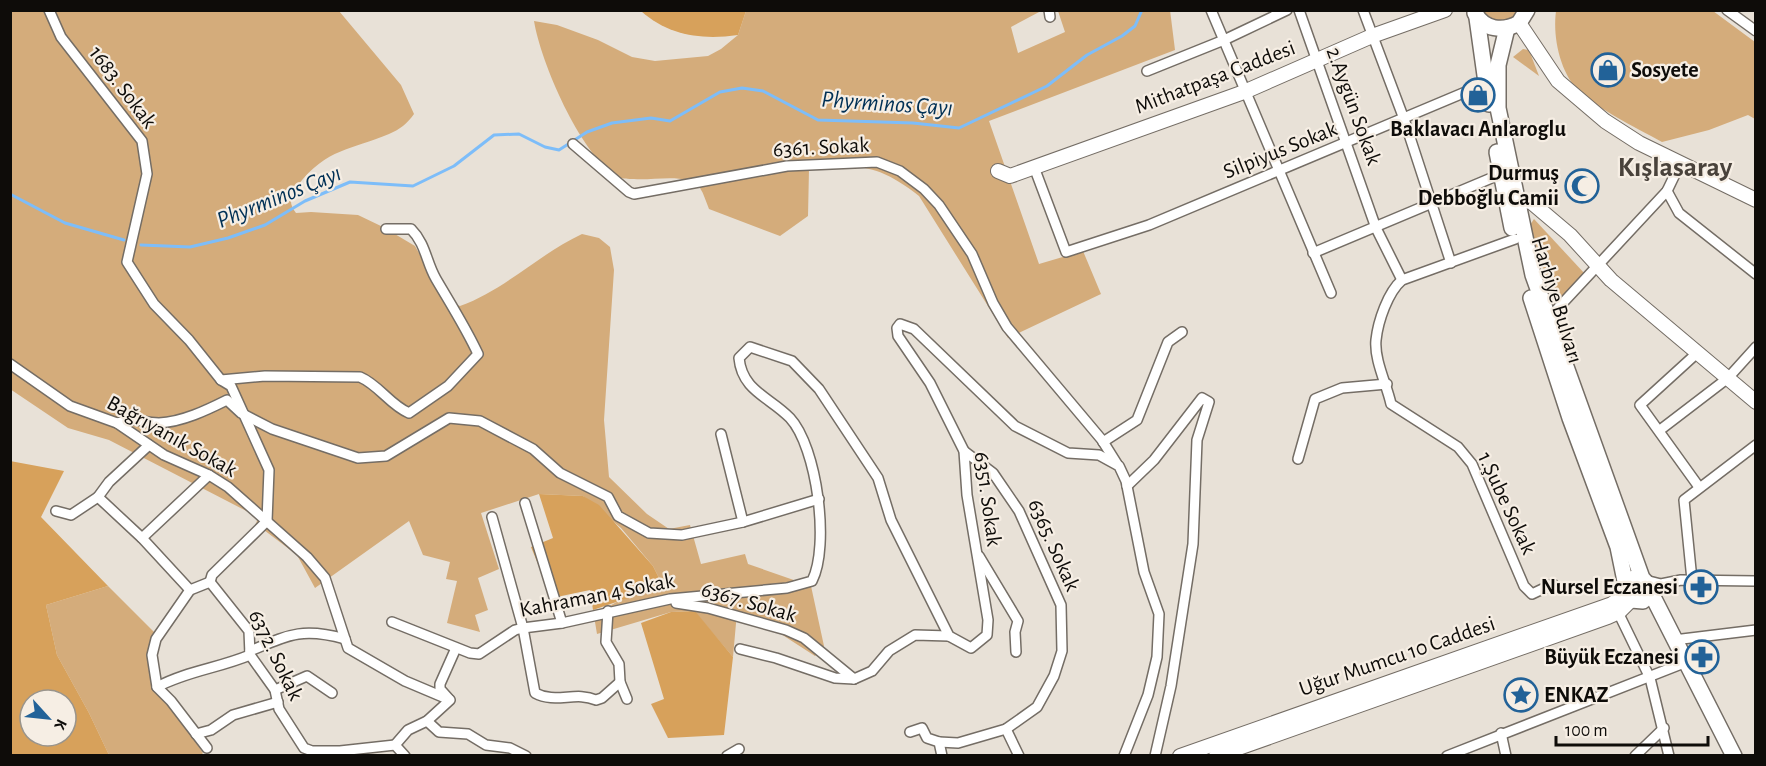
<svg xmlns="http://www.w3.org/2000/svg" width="1766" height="766" font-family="'Alegreya Sans',sans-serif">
<rect width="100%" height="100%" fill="#e8e1d7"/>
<g fill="#d4ac7b">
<path d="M1170 10 1175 50 989 121 1039 264 1083 251 1101 294 1008 338 919 196C878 164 859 164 809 169L808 216 780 236 709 209C706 202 704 194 700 188 689 172 652 181 634 179 629 179 621 179 616 176 580 153 541 63 534 21L557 25 598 40 632 57 655 61 708 56 721 49 738 35 746 11H1041L1011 27 1018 53 1065 32 1058 11Z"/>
<path d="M10 11H339L401 85 414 114C408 123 399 130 389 134 351 150 327 148 298 185 290 195 288 203 296 213L311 212 358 215 383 227 415 246 446 301 460 306C505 290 539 254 582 234L599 238 610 247 614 270 604 420 609 477 647 514 669 529 690 525 701 564 745 554 748 564 811 586 824 646 815 656 750 614 737 612 733 657 694 611 671 612 597 634 593 610 606 608 659 578 653 566 621 528 583 496 539 494 481 513 499 569 478 578 488 610 475 615 480 632 447 623 457 581 446 579 450 562 423 555 409 521 315 588 297 555 256 524 258 517 109 440 68 428 10 389Z"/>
<path d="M1481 11H1521L1512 22 1491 23Z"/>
<path d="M1556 11H1713L1755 42V119L1748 115 1709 130 1662 142C1637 128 1588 105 1572 83 1558 63 1553 33 1556 11Z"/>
<path d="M1523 49 1529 50 1539 76 1513 57Z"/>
<path d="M1534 219 1585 274 1554 306 1530 225Z"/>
<path d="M108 586 155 633 149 664 161 691 203 753 200 756 109 755 89 713 57 655 46 605Z"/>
</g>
<g fill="#d7a15b" fill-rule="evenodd">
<path d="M641 11H746L738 35C702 40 669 36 641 11Z"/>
<path d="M10 461 64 471 41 517 108 586 46 605 57 655 89 713 109 755H11ZM30 700H66V736H30Z"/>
<path d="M539 494 583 496 599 505 653 566 659 578 657 588 593 610 590 590 552 598 531 547 553 538Z"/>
<path d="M695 611 733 657 724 735 668 738 651 704 664 699 641 623 671 612Z"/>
</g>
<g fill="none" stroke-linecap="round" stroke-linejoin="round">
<g stroke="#7dbdf9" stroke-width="3">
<path d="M10 194 65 223 124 240"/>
<path d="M141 245 190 247 228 238 265 225 305 201 350 182 413 186 454 166 494 135 519 134 545 147 559 150 587 132 612 123 651 118 670 121 720 92 742 88 763 91 818 120 913 123 959 128 1047 86 1087 55 1122 36 1135 26 1142 10"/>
</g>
<defs>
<g id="street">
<path d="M49 10 61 37 142 141 147 174 127 262 154 304 189 340 221 380 231 386 269 470 267 521 212 575 210 582"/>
<path d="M1049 10 1050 17"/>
<path d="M1211 10 1331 293"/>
<path d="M1299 10 1376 228 1402 280"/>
<path d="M1363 10 1404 119 1451 263"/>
<path d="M1727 10 1756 31"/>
<path d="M1147 71 1224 40 1287 10"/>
<path d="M573 144 629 192 634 194 787 166 877 162 900 171 924 189 939 205 972 254 993 303 1007 327 1102 440 1117 464"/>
<path d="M1034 167 1066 252 1149 225 1487 83"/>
<path d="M1667 191 1679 213 1756 274"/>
<path d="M1515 239 1402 280C1388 292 1378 321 1376 340 1374 360 1387 385 1391 404L1458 447 1472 464 1524 586 1532 594 1553 584"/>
<path d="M1313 253 1501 174"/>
<path d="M1546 321 1667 191 1680 164"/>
<path d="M1696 354 1640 405 1699 487"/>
<path d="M10 364 70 406 117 423 164 455 209 475 228 487 307 557 325 578 348 648 405 681 450 700 427 721 408 730 395 745"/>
<path d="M221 380 265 376 360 377C379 385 390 405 409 413L448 386 478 354C466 328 450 303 436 279 426 262 426 244 411 229H386"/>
<path d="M117 423C140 416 139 423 159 423 182 422 207 410 227 400L241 413 272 429 358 458 386 456 449 418 480 421 533 449 560 473 608 497 618 516 649 533 682 535 743 522 819 499"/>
<path d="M1660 430 1728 378 1756 347"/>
<path d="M721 434 743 522"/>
<path d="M1103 442 1137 420 1168 342 1182 332"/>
<path d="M149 445 109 482 98 497 142 538 190 590"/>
<path d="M1298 459 1315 399 1342 388 1387 384"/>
<path d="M1127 486 1154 460 1202 398 1209 402 1197 440 1193 544 1171 686 1155 756"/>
<path d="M525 503 562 623"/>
<path d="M56 511 71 515 98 497"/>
<path d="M492 517 523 628 535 693C555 704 576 691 596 700L602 698 620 682"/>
<path d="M142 538 209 475"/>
<path d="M979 556 1018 621 1015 632 1016 652"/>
<path d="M1645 580 1661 584 1681 580 1756 581"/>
<path d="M1692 580 1684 500 1756 445"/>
<path d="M210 582 249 631 250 655 275 690 279 709 304 748 312 751H340L395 745 405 756"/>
<path d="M676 603 708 608 786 630 804 638 854 679 872 671 889 651 915 635 949 636"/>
<path d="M1616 608 1650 678 1669 756"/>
<path d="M608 611 606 642 619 664 620 682 627 699"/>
<path d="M392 622 470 653 479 654 515 630 523 628 562 623 670 599 787 588 812 581C830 546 817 447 790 418 770 397 742 391 739 358L750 347 792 361 819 389 878 478 891 520 949 636 971 648 987 635 988 620 967 495 964 451 930 383 898 336 897 328 900 324 914 329 1015 426 1068 453 1099 455 1119 466 1126 481 1144 572 1159 614 1157 657 1148 695 1124 756"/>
<path d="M1674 640 1756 630"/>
<path d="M740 649 776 658 835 678 854 679"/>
<path d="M250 651C288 635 302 627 345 639"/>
<path d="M157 687C187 671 219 668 250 655"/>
<path d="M275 690 307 676 332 693"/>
<path d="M449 699 440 689V684L456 648"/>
<path d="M427 721 439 732 468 734 486 745 510 748 526 756"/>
<path d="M1006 729 1019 756"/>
<path d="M910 732 922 728 927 738 939 742 942 756"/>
<path d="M1501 733 1506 756"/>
<path d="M196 734 211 730 233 715 278 702"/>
<path d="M939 742 958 743 1006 729 1037 707 1054 676 1062 651 1061 605 1019 511 993 473 964 451"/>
<path d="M207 748 171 701 157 687 152 655 156 639 190 590 210 582"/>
<path d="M727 756 739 749"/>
<path d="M1447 756 1684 663"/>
<path d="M1635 756 1664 728"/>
</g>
<g id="secondary">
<path d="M1519 23 1558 81 1605 121 1639 143 1756 200"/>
<path d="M998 171 1010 176 1244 92 1372 36 1445 10"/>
<path d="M1508 202 1517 200 1531 202 1570 235 1611 280 1756 402"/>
<path d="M1180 756 1612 604 1626 594"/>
<path d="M1216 756 1608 617 1619 612 1631 600"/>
</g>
<g id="primary">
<path d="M1475 13C1484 30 1503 32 1519 23L1527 10"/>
<path d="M1477 18 1489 104"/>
<path d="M1507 28 1498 65V108L1533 275 1642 578 1650 587 1649 595 1643 601 1631 600 1626 594 1627 582 1634 578H1642"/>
<path d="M1497 152 1512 228"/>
<path d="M1531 298 1570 418 1618 547 1626 586"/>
<path d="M1650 591 1734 756"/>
</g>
</defs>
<use href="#street" stroke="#746d65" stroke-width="12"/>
<use href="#secondary" stroke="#746d65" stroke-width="16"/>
<use href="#primary" stroke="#746d65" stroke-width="18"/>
<use href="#street" stroke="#fff" stroke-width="9"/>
<use href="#secondary" stroke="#fff" stroke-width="14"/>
<use href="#primary" stroke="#fff" stroke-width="15"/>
</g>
<defs>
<symbol id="shop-ring" viewBox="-11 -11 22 22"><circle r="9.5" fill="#f6eee4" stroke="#226298" stroke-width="1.5"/><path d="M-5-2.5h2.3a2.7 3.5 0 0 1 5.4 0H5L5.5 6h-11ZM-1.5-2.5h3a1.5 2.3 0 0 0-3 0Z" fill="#226298"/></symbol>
<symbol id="mosque-ring" viewBox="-11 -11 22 22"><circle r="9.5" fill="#f6eee4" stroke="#226298" stroke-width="1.5"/><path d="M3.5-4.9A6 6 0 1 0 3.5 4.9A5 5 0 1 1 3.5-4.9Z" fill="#226298"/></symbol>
<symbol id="pharmacy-ring" viewBox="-11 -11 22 22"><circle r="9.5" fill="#f6eee4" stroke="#226298" stroke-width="1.5"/><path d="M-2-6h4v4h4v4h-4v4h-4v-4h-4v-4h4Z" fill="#226298"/></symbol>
<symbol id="sight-ring" viewBox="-11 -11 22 22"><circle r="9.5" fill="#f6eee4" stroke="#226298" stroke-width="1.5"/><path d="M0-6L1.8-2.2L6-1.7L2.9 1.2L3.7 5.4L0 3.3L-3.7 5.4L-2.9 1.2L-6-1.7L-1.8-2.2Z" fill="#226298"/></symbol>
</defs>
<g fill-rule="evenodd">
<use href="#shop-ring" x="1589" y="51" width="38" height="38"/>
<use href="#shop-ring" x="1459" y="76" width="38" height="38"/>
<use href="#mosque-ring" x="1563" y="167" width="38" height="38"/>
<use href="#pharmacy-ring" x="1682" y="568" width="38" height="38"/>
<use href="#pharmacy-ring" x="1683" y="638" width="38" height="38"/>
<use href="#sight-ring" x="1502" y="676" width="38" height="38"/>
</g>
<g text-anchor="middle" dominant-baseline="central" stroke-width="4.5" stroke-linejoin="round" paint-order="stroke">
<g font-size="22" font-weight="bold" fill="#0e0c09" stroke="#f6eee4" text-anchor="end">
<text x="1631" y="70" text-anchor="start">Sosyete</text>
<text x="1478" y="129" text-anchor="middle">Baklavacı Anlaroglu</text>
<text x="1559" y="173">Durmuş<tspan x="1559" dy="25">Debboğlu Camii</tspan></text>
<text x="1678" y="587">Nursel Eczanesi</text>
<text x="1679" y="657">Büyük Eczanesi</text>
<text x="1544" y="695" text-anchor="start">ENKAZ</text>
</g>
<g font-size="22" fill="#0e0c09" stroke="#f6eee4">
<text transform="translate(1215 77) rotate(-21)">Mithatpaşa Caddesi</text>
<text transform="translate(123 87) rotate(53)">1683. Sokak</text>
<text transform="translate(1354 106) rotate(70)">2.Aygün Sokak</text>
<text transform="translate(821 147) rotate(-3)">6361. Sokak</text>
<text transform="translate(1280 150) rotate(-22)">Silpiyus Sokak</text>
<text transform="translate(1557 300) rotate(73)">Harbiye Bulvarı</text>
<text transform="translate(172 436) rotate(29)">Bağrıyanık Sokak</text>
<text transform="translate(988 499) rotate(82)">6351. Sokak</text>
<text transform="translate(1507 503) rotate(65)">1.Şube Sokak</text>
<text transform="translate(1054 545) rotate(66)">6365. Sokak</text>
<text transform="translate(597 595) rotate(-11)">Kahraman 4 Sokak</text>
<text transform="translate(749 602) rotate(16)">6367. Sokak</text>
<text transform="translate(276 655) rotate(64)">6372. Sokak</text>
<text transform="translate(1397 656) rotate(-19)">Uğur Mumcu 10 Caddesi</text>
</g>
<g font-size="24" font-style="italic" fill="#003055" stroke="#f6eee4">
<text transform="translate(887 104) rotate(4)">Phyrminos Çayı</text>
<text transform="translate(279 197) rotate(-22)">Phyrminos Çayı</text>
</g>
<g font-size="28" font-weight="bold" fill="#49423b" stroke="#f6eee4">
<text x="1675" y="168">Kışlasaray</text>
</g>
</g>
<rect width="1766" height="766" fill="none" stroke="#0e0c09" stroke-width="24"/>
<g transform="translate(48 718) rotate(117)"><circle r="28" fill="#f6eee4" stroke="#99948c" stroke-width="1.5"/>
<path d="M0-4.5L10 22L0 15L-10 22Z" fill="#226298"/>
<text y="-9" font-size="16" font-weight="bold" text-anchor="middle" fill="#0e0c09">K</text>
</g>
<path d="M1556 736v9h152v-9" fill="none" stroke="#0e0c09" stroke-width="3"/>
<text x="1565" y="736" font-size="18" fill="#0e0c09" stroke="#f6eee4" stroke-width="4.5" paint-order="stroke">100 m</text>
</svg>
